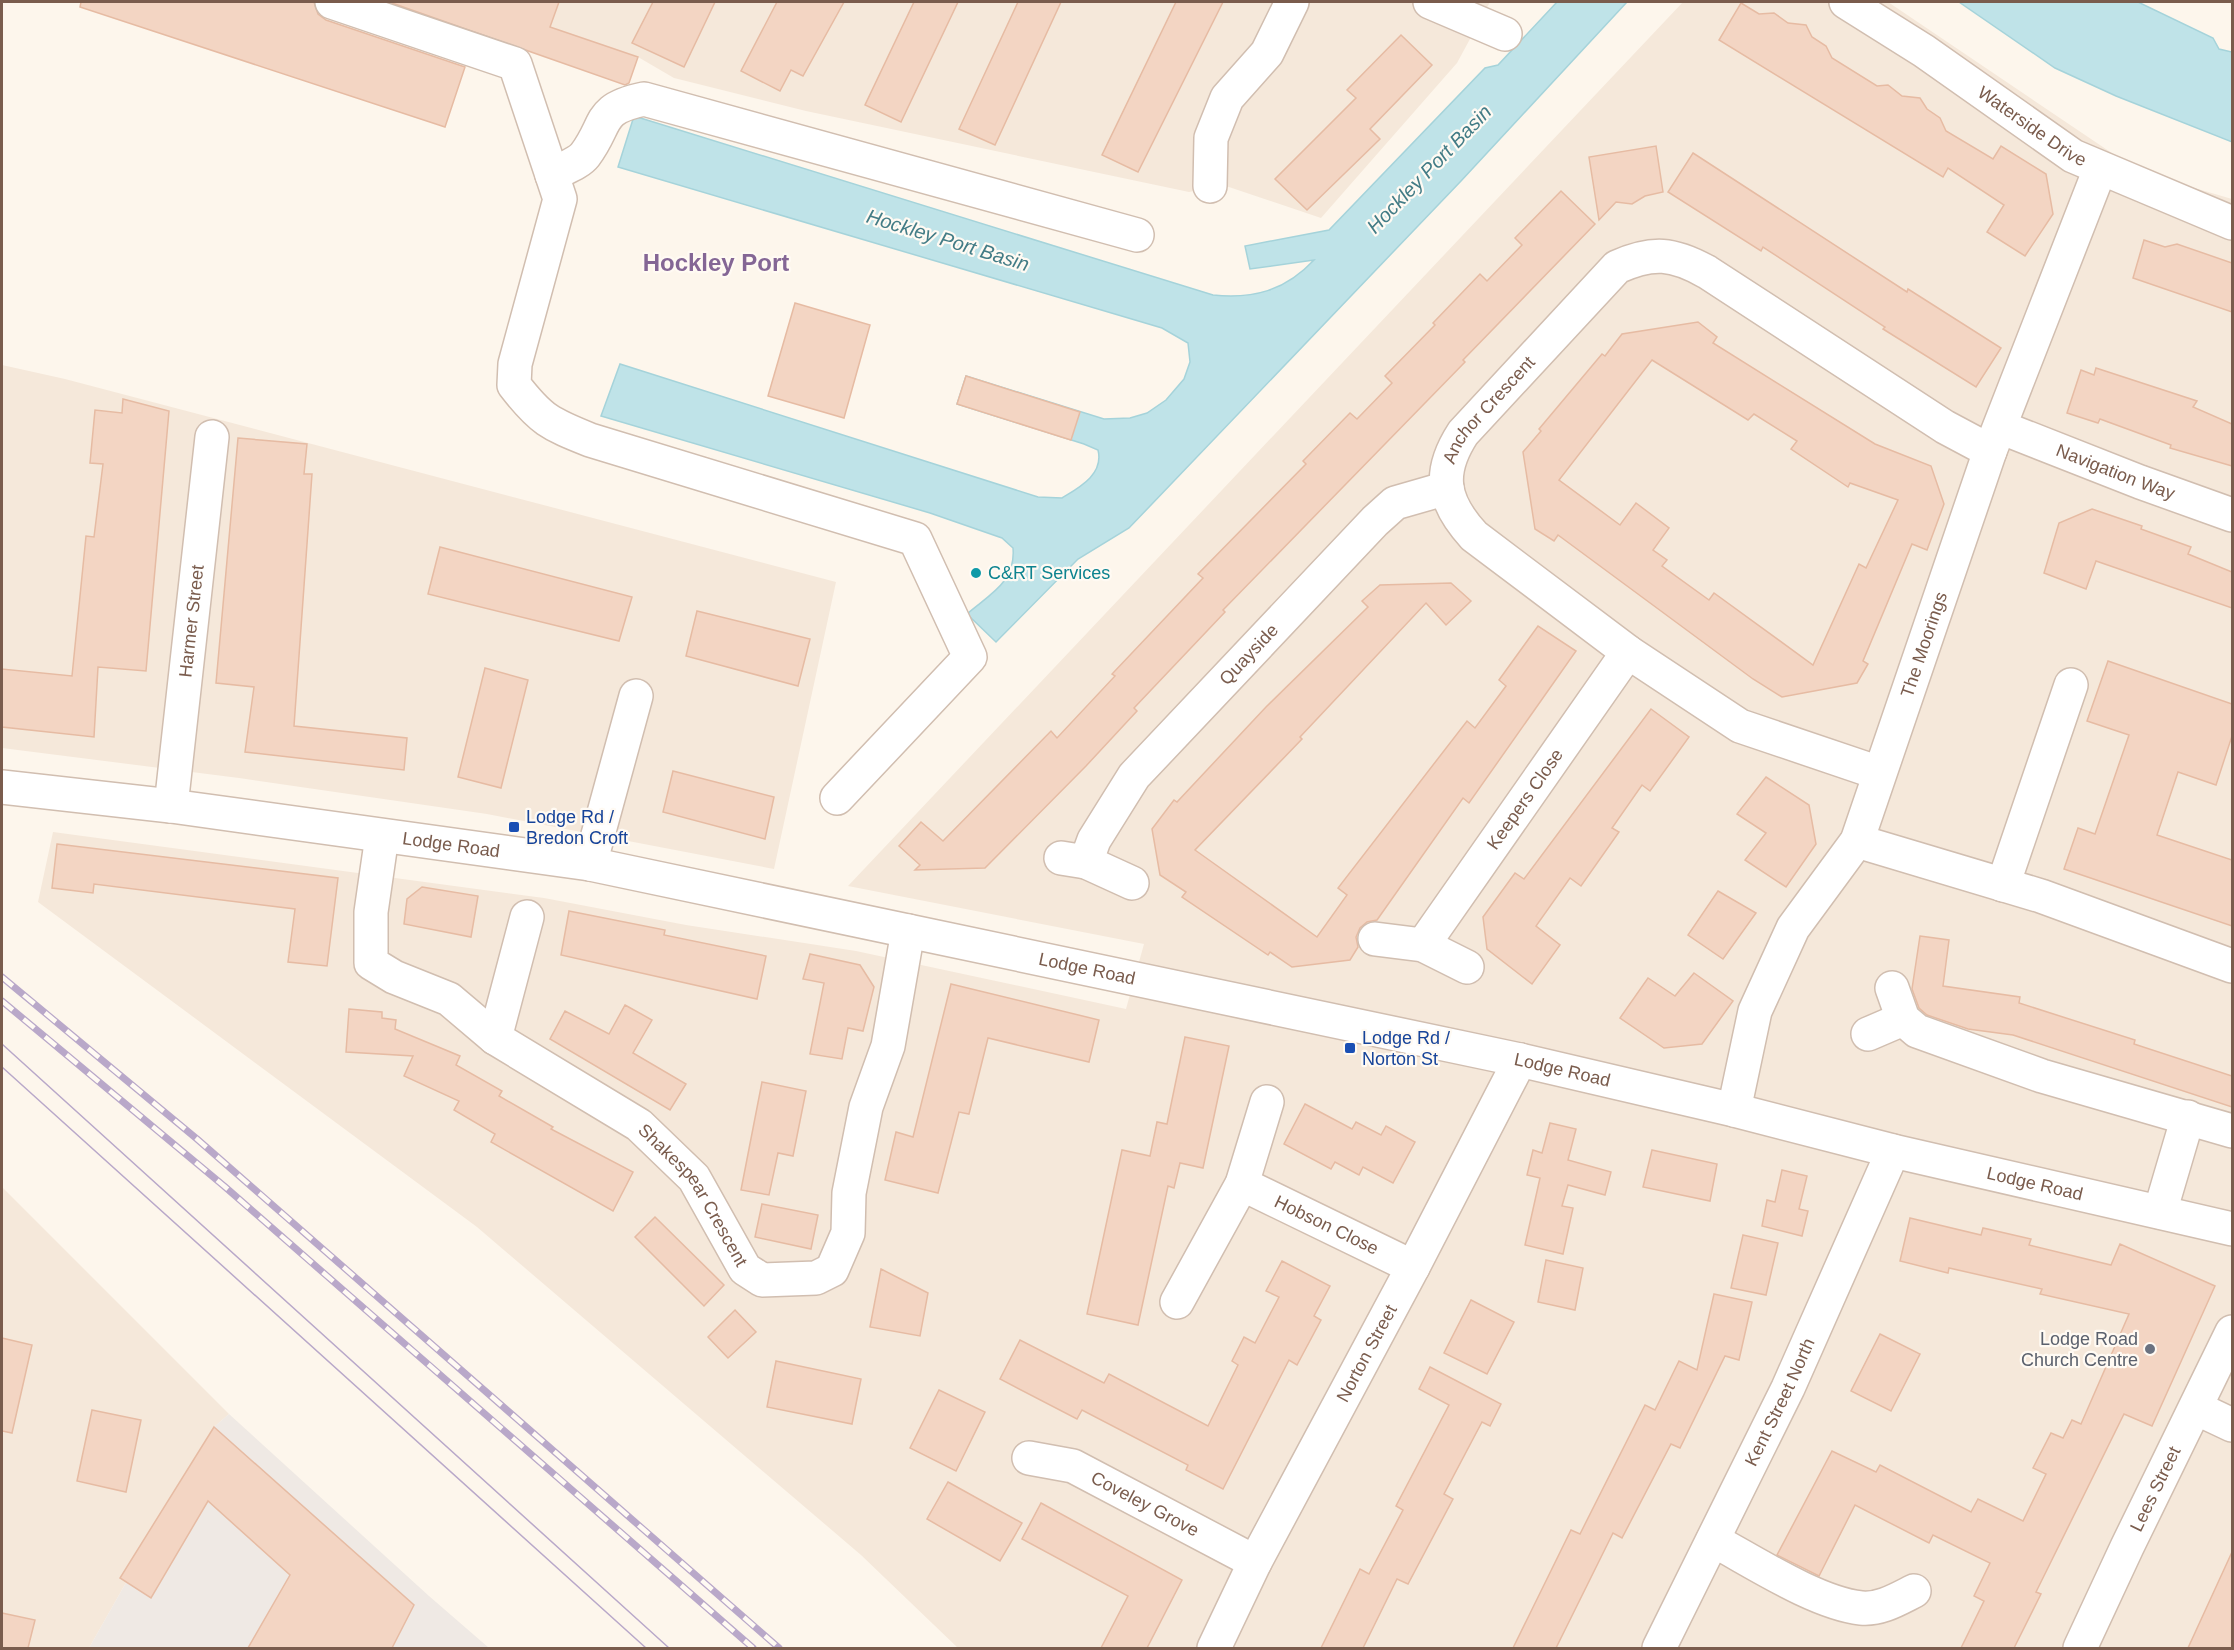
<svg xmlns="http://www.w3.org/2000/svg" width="2234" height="1650" font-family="Helvetica,sans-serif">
<rect width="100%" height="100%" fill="#fdf6ec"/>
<g fill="#f5e8da">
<path d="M476 2H1490L1457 63 1321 218 1223 185 1189 192 806 111 674 78 638 57Z"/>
<path d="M1683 2H1888L2140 172 2232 199V1648H958L861 1555 477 1227 38 902 53 832 544 898 686 925 856 951 1126 1009 1144 944 848 886Z"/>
<path d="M2 365 65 379 836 582 774 869 487 814 239 778 2 748Z"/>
<path d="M2 1187 229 1414 214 1427 89 1648H2Z"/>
</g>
<path fill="#efe9e4" d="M229 1414 429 1596 489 1648H89L214 1427Z"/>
<g fill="#bfe3e8" stroke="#a5d3da" stroke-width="1.5">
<path d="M1557 2H1627L1461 181 1129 528 1078 559 996 642 967 614C990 594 1016 582 1013 548L1002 538 930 513 601 416 620 364 1038 497 1062 498C1080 487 1104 474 1098 450L1084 444 957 404 966 376 1104 419 1130 418 1147 413 1166 400 1184 379 1190 362 1188 343 1162 328 618 167 634 116 1213 295C1253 299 1285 291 1314 260L1250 269 1245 246 1329 230 1485 68 1498 65Z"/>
<path d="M1959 2H2138L2213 38 2219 49 2232 52V142L2116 96 2055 68Z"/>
</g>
<g fill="#f3d5c3" stroke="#e6bba3" stroke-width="1.5" fill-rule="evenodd">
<path d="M81 2H314L318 14 326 20 465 67 445 127 80 7Z"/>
<path d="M389 2H559L550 27 638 57 629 83 625 85Z"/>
<path d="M653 2H715L684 67 632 43Z"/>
<path d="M777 2H844L803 76 791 70 780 91 741 71Z"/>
<path d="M914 2H958L901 122 865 105Z"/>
<path d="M1018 2H1061L995 145 959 129Z"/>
<path d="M1176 2H1223L1138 172 1102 155Z"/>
<path d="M1741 3 1759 14 1774 13 1788 23 1806 25 1812 37 1826 46 1832 58 1877 86 1888 85 1902 96 1920 98 1927 109 1940 118 1946 131 1993 159 2001 146 2046 174 2053 214 2025 256 1987 232 2004 205 1948 168 1943 177 1719 40Z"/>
<path d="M1401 35 1432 65 1370 129 1380 139 1307 210 1275 179 1356 98 1347 90Z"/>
<path d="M1656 146 1663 192 1645 196 1632 204 1616 202 1599 220 1589 157Z"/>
<path d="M1693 153 1907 292 1908 289 2001 348 1976 387 1883 329 1885 327 1763 247 1761 251 1668 192Z"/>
<path d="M1561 191 1595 224 1463 360 1465 362 1223 610 1225 612 1134 708 1137 711 1086 766 985 868 915 870 920 865 899 846 921 822 943 841 1051 731 1057 738 1115 676 1112 674 1203 578 1198 574 1306 464 1303 461 1350 413 1357 419 1392 383 1385 376 1435 325 1433 323 1480 274 1487 281 1522 245 1515 238Z"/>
<path d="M2144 240 2165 247 2177 244 2232 263V312L2133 278Z"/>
<path d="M795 303 870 325 844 418 768 396Z"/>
<path d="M1698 322 1717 337 1713 343 1875 444 1931 466 1944 504 1927 550 1912 544 1863 661 1868 664 1857 683 1782 697 1753 679 1558 535 1554 541 1535 529 1523 452 1541 431 1539 429 1602 354 1605 356 1622 334ZM1652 360 1748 420 1754 414 1797 441 1791 449 1848 487 1850 483 1898 500 1866 568 1859 564 1813 665 1714 593 1709 600 1662 566 1667 560 1653 550 1669 528 1636 503 1620 525 1559 480Z"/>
<path d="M2096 368 2197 401 2193 407 2232 424V466L2170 448 2171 445 2100 419 2098 423 2067 413 2081 370 2094 375Z"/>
<path d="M966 376 1080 412 1071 440 957 404Z"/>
<path d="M123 399 169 411 146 671 98 667 94 737 2 727V669L72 676 86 536 94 537 103 464 90 463 95 410 122 413Z"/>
<path d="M238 438 307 444 304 474H312L294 726 407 738 404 770 245 752 254 687 216 683Z"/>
<path d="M2092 509 2142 526 2141 529 2191 547 2188 554 2232 572V608L2096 561 2086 589 2044 573 2059 523Z"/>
<path d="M440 547 632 597 619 641 428 594Z"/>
<path d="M1451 583 1471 601 1446 625 1426 603 1300 737 1302 739 1195 850 1317 937 1347 895 1338 888 1467 721 1475 728 1506 686 1499 680 1538 626 1576 651 1469 803 1463 798 1377 920 1367 922 1360 928 1356 937 1358 947 1350 960 1292 967 1270 952 1268 955 1182 897 1186 892 1160 875 1152 829 1174 800 1177 802 1266 707 1368 607 1362 601 1380 585Z"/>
<path d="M697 611 810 639 798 686 686 656Z"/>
<path d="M2108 661 2232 704V736L2216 785 2178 772 2157 835 2232 860V926L2064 869 2078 828 2095 834 2129 735 2087 721Z"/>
<path d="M485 668 528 680 501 788 458 777Z"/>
<path d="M1651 709 1689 737 1650 791 1642 785 1612 828 1619 832 1581 886 1570 878 1536 926 1560 945 1532 984 1487 949 1483 917 1515 873 1524 879Z"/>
<path d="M673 771 774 797 765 839 663 812Z"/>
<path d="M1766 777 1809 805 1816 844 1786 887 1745 860 1766 833 1737 814Z"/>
<path d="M57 844 338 878 327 966 288 962 295 909 94 884 93 893 52 888Z"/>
<path d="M422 887 478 896 471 937 404 924 407 899Z"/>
<path d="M1718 891 1756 913 1723 959 1688 935Z"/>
<path d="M569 911 665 930 664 935 766 956 757 999 561 955Z"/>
<path d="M1920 936 1949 940 1943 986 2020 997 2019 1003 2135 1040 2134 1044 2232 1076V1107L2013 1035 1968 1029 1927 1015 1919 1008 1912 989Z"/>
<path d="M810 954 860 965 874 987 863 1031 848 1028 842 1059 810 1054 824 983 803 979Z"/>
<path d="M1694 973 1733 1001 1702 1044 1664 1048 1620 1018 1648 978 1675 996Z"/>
<path d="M951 984 1099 1020 1089 1062 988 1038 969 1114 959 1112 938 1193 885 1180 896 1132 913 1137Z"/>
<path d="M625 1005 652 1020 633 1053 686 1084 670 1110 550 1039 565 1011 609 1034Z"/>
<path d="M349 1009 382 1012V1018L396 1020 395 1029 460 1056 456 1065 502 1091 499 1096 553 1127 551 1129 633 1172 613 1211 491 1142 495 1134 454 1110 459 1101 404 1076 413 1056 346 1052Z"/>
<path d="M1185 1037 1229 1046 1203 1168 1180 1163 1174 1188 1168 1186 1138 1325 1087 1314 1122 1150 1150 1156 1157 1122 1167 1124Z"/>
<path d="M762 1082 806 1091 793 1156 778 1153 769 1195 741 1190Z"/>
<path d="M1305 1104 1352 1129 1356 1122 1381 1135 1386 1126 1415 1142 1393 1183 1363 1167 1359 1175 1335 1162 1331 1169 1284 1144Z"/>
<path d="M1550 1123 1576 1129 1568 1160 1611 1172 1605 1195 1568 1185 1562 1206 1573 1208 1563 1254 1525 1245 1540 1178 1527 1175 1533 1150 1542 1153Z"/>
<path d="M1652 1150 1717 1164 1710 1201 1643 1187Z"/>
<path d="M1782 1170 1807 1176 1799 1209 1808 1211 1802 1236 1762 1226 1767 1200 1775 1202Z"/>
<path d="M762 1204 818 1215 811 1249 755 1237Z"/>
<path d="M655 1217 724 1285 704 1306 635 1237Z"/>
<path d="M1910 1218 1981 1235 1983 1228 2031 1239 2029 1245 2111 1265 2120 1244 2215 1286 2152 1426 2124 1414 2036 1592 2041 1594 2014 1648H1961L1984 1601 1974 1596 1990 1563 1933 1535 1929 1543 1855 1505 1819 1576 1777 1555 1832 1451 1876 1472 1880 1465 1971 1512 1978 1499 2023 1521 2046 1474 2033 1468 2051 1433 2063 1438 2072 1420 2081 1424 2129 1314 2040 1294 2042 1289 1949 1268 1948 1273 1900 1261Z"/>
<path d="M1743 1235 1778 1243 1766 1295 1731 1288Z"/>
<path d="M1546 1260 1583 1268 1575 1310 1538 1302Z"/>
<path d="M1282 1261 1330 1286 1314 1316 1321 1320 1297 1365 1289 1360 1223 1489 1186 1470 1188 1465 1082 1410 1077 1419 1000 1379 1020 1340 1104 1383 1109 1374 1208 1426 1238 1365 1232 1361 1244 1337 1255 1343 1279 1297 1266 1291Z"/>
<path d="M881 1269 928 1293 920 1336 870 1327Z"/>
<path d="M1714 1294 1752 1302 1739 1360 1725 1356 1680 1448 1671 1444 1622 1538 1613 1533 1556 1648H1513L1571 1530 1580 1534 1645 1405 1655 1410 1679 1361 1697 1370Z"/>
<path d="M1471 1300 1514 1322 1487 1374 1444 1353Z"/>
<path d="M735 1310 756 1332 728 1358 708 1337Z"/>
<path d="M1880 1334 1920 1354 1891 1411 1851 1391Z"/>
<path d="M2 1338 32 1345 12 1433 2 1431Z"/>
<path d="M776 1361 861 1379 852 1424 767 1407Z"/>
<path d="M1430 1367 1501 1404 1490 1426 1482 1422 1444 1494 1453 1499 1408 1584 1397 1579 1363 1648H1321L1360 1569 1369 1574 1403 1510 1396 1506 1449 1405 1419 1389Z"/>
<path d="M939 1390 985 1412 956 1471 910 1448Z"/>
<path d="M92 1410 141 1420 126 1492 77 1481Z"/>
<path d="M214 1427 414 1605 392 1648H248L290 1575 208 1501 151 1598 120 1578Z"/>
<path d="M948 1482 1022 1523 1000 1561 927 1519Z"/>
<path d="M1041 1503 1182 1580 1147 1648H1101L1128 1596 1022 1539Z"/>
<path d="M2232 1552V1648H2188Z"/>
<path d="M2 1613 35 1620 28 1648H2Z"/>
</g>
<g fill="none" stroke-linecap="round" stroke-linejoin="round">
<defs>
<g id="minor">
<path d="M332 2 515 64 560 199 515 364 514 385C541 420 550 424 590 440L915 539 970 657 837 798"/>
<path d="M1430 2 1505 34"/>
<path id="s1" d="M1846 2 1924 51 2073 156 2232 223"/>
<path d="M552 175C561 169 578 164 585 155 609 123 596 109 644 99L1137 235"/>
<path d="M1210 186 1211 138 1227 98 1267 53 1292 2"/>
<path id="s2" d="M2000 427 2140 482 2232 515"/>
<path id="s3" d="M1879 773 1740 726 1628 652 1474 536C1442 501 1437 473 1463 433L1617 267C1653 251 1673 253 1707 272L1945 427 1990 451"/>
<path id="s4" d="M2 787 171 806 590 864 1520 1060 1734 1110 1893 1151 2232 1229"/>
<path id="s5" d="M171 806 212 437"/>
<path id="s6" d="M382 836 371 912V963L394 977 449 999 495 1038 639 1125 694 1178 745 1269 762 1280 816 1278 832 1270 848 1233 849 1193 866 1107 888 1046 908 931"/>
<path d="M1857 841 2041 896 2232 966"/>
<path d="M1061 858 1086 862 1132 883"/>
<path id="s7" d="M1086 862 1094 840 1134 776 1375 521 1395 503 1447 488"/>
<path d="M590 864 636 696"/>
<path d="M2003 885 2071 685"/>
<path d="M1375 939 1423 945 1467 967"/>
<path id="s8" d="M1423 945 1628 652"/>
<path d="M1892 988 1903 1019 1917 1031 2042 1076 2232 1131"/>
<path d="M1868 1034 1903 1019"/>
<path d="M495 1038 527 917"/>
<path id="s9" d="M1734 1110 1755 1011 1793 928 1857 841 1990 451 2100 169"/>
<path id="s10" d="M1242 1184 1413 1267"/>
<path d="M2160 1212 2188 1117"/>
<path d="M1177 1302 1242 1184 1267 1102"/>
<path d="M2196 1408 2232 1425"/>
<path id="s11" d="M1029 1458 1073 1466 1255 1562"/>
<path d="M1713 1540C1754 1562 1816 1603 1861 1608 1880 1610 1898 1599 1914 1591"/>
<path id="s12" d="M1214 1648 1255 1562 1413 1267 1520 1060"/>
<path id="s13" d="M1659 1648 1788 1388 1893 1151"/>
<path id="s14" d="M2080 1648 2127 1547 2232 1332"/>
</g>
</defs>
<use href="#minor" stroke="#d1beb0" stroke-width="36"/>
<use href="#minor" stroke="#fff" stroke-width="33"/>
<g stroke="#b9a8c9" stroke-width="1.5">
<path d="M2 1044 669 1648"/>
<path d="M2 1067 646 1648"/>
</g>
<defs>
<g id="rail">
<path d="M2 977 197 1139 779 1648"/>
<path d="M2 1001 224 1186 753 1648"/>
</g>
</defs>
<use href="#rail" stroke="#b9a8c9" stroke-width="7"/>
<use href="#rail" stroke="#fffaf3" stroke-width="4.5" stroke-dasharray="14" stroke-linecap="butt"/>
</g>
<circle fill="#0f9aa8" stroke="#fffaf3" stroke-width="2" cx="976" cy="573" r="6"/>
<g fill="#1a4fb4" stroke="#fffaf3" stroke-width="2">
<rect x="508" y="821" width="12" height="12" rx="3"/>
<rect x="1344" y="1042" width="12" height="12" rx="3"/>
</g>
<circle fill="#6b7280" stroke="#fffaf3" stroke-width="2" cx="2150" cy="1349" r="6"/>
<g text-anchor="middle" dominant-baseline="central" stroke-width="4.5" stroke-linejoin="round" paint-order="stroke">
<g font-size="18" fill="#7a5c4d" stroke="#fffaf3">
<text stroke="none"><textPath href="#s1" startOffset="224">Waterside Drive</textPath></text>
<text stroke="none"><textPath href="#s3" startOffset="622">Anchor Crescent</textPath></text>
<text stroke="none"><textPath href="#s2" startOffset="124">Navigation Way</textPath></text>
<text stroke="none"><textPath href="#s5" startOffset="186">Harmer Street</textPath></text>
<text stroke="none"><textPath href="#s9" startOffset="508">The Moorings</textPath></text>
<text stroke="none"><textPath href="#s7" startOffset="266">Quayside</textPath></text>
<text stroke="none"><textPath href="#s8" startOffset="178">Keepers Close</textPath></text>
<text stroke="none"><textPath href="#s4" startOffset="453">Lodge Road</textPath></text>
<text stroke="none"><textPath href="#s4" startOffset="1101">Lodge Road</textPath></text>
<text stroke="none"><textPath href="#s4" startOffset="1587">Lodge Road</textPath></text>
<text stroke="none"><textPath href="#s4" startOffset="2073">Lodge Road</textPath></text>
<text stroke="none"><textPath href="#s6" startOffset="532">Shakespear Crescent</textPath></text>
<text stroke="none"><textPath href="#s10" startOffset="94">Hobson Close</textPath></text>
<text stroke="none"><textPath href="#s12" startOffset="332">Norton Street</textPath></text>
<text stroke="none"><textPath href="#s13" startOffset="274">Kent Street North</textPath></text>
<text stroke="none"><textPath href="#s14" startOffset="176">Lees Street</textPath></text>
<text stroke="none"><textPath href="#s11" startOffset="126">Coveley Grove</textPath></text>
</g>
<g font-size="18" fill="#0d838f" stroke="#fffaf3" text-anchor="start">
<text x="988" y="573">C&amp;RT Services</text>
</g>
<g font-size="18" fill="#164399" stroke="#fffaf3" text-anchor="start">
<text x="526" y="817">Lodge Rd /<tspan x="526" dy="21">Bredon Croft</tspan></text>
<text x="1362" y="1038">Lodge Rd /<tspan x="1362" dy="21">Norton St</tspan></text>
</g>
<g font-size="18" fill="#5b616d" stroke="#fffaf3" text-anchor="end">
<text x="2138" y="1339">Lodge Road<tspan x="2138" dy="21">Church Centre</tspan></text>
</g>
<g font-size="20" font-style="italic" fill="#437c86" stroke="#fffaf3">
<text transform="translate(1429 169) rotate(-46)">Hockley Port Basin</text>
<text transform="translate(948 240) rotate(17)">Hockley Port Basin</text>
</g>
<g font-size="24" font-weight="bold" fill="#846695" stroke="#fffaf3">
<text x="716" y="262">Hockley Port</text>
</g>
</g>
<rect width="2234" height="1650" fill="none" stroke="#7a5c4d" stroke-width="6"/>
</svg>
